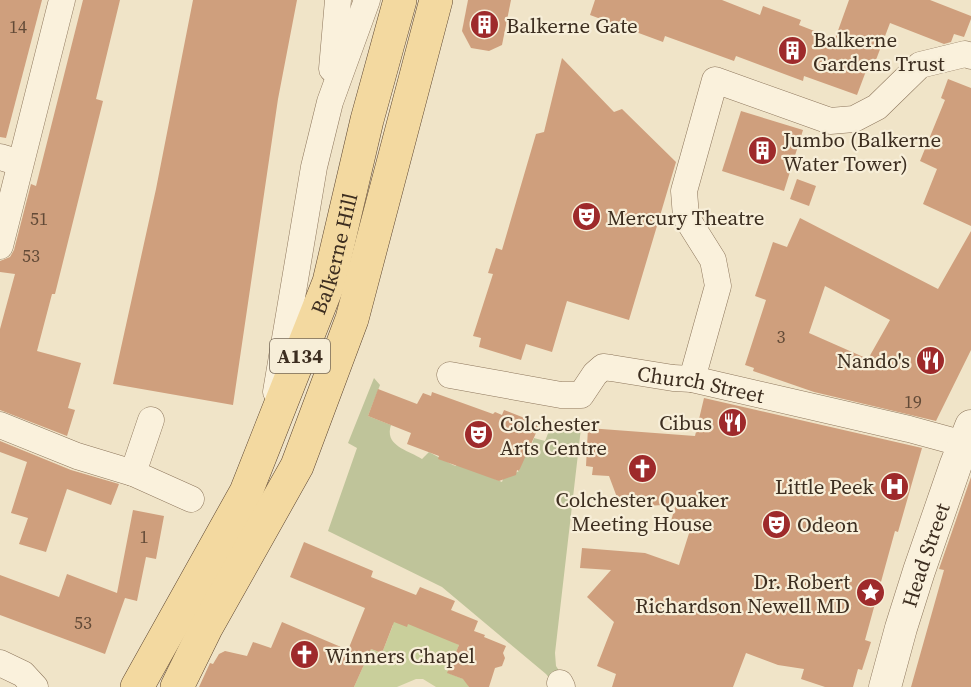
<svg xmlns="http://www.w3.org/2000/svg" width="971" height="687" font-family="'Source Serif 4',serif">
<rect width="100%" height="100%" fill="#f0e4c8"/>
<path fill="#c9cf9b" d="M410 618 459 645 448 673 466 680 469 687H436L423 679H416L397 687H354L371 649 382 653 393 625 385 622Z"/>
<path fill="#bfc49a" d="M374 378 380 385 368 416 391 425C384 446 408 450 422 459L429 452 453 465 456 466 457 463 502 482 503 479 519 471 526 448 530 449 534 438 545 441 553 421 581 428 555 653 556 666 565 680 555 685 546 674 442 587 328 531 357 448 348 443Z"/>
<g fill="#cf9f7d" fill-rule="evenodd">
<path d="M0 0H42L6 138 0 137Z"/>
<path d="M83 0H120L96 99 103 101 55 294H52L37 351 81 363 68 408 75 410 67 436 0 410V329L15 274 0 272V261L10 257 14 250 31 184 36 186Z"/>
<path d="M193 0H297L278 99 233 405 113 384 156 189Z"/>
<path d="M468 0H511L502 45 489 51 471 48 462 31Z"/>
<path d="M595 0H722L760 15 763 6 801 20 799 25 835 39 849 0H930L971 16V19L964 37 954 34 951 42 944 44 890 23 871 73 866 71 857 95 804 76 803 81 736 56 734 61 665 36 663 42 590 15Z"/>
<path d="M562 58 614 112 622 109 676 162 629 320 567 301 552 352 526 344 521 360 479 347 481 338 473 336 493 274 488 273 496 248 502 250 536 134 544 132Z"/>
<path d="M948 79 971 88V226L923 204 937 169 920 161 945 100 941 98Z"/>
<path d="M741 111 803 130 784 191 722 171Z"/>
<path d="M797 179 816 186 809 206 790 199Z"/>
<path d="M800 218 938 289 971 231V350L936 421 814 392 753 371 754 368 745 365 766 300 755 296 773 242 787 247ZM825 286 890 320 868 359 809 333Z"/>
<path d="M378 389 417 404 423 393 431 396 432 392 493 414 495 412 502 415 504 410 540 424 519 471 517 470 516 475 499 481 438 459 439 456 407 444 411 433 368 416Z"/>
<path d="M704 398 922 448 898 532 895 531 865 640 871 642 862 670 858 669 853 687H825L801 679 804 669 778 665 746 653 733 687H612L616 674 597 666 614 622 587 597 611 570 580 568 582 548 645 553 679 565 691 527 671 521 676 504 621 508 609 476 592 475 593 467 586 466 588 428 695 436Z"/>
<path d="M0 441 71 470 119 484 111 505 67 489 46 552 19 544 28 518 11 513 27 462 0 452Z"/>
<path d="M971 477V687H911L944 570 939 569Z"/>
<path d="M133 510 164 516 156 559 146 557 137 601 125 598 105 654 0 615V575L59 597 67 574 117 593Z"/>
<path d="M304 542 373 571 371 577 416 595 420 587 455 601 451 610 478 621 474 631 485 635 484 637 506 646 503 653 505 658 502 666 495 668 489 687H469L463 679 447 673 459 645 408 624 407 627 394 622 382 653 371 649 354 687H199L210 663 213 664 219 654 225 651 247 656 253 642 271 648 282 622 348 650 365 608 290 577Z"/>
</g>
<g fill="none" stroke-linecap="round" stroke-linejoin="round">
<defs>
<g id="minor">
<path d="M332 69 338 0"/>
<path d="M0 157 20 163"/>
<path d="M0 246 62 0"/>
<path id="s1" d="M450 375 561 395H581L595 374 603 367 611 368 673 378 692 379 909 429 964 444"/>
<path d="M692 379 718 286 713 260 686 217 684 191 715 80 830 121 854 119 877 107 920 65 965 54 971 56"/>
<path d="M276 392 314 167 330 102 367 0"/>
<path d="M0 425 77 456 133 473 191 499"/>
<path d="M133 473 151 420"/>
<path d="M0 663 23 674 35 687"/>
<path d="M560 683 562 687"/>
</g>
<g id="tertiary">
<path id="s2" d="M885 687 901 628 919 571 956 464 971 426"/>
</g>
<g id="primary">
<path id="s3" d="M137 687 246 492 329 282 367 120 400 0"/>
<path d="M177 687 206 628 297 466 352 319 436 0"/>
</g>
</defs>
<use href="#minor" stroke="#8d765c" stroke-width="27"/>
<use href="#tertiary" stroke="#8d765c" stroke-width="33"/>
<use href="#primary" stroke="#5b4430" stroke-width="34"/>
<use href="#minor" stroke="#faf1dc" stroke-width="26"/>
<use href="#tertiary" stroke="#faf1dc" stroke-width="32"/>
<use href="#primary" stroke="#f3d9a0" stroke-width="33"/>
</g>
<defs>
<symbol id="building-disc" viewBox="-11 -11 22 22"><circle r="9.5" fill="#9e2a2b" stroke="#f7eed8"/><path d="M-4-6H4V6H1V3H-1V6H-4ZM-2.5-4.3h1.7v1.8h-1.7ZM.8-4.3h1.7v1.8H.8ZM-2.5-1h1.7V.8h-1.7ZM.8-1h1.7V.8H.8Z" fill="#fff"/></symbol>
<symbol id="theatre-disc" viewBox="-11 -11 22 22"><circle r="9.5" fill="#9e2a2b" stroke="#f7eed8"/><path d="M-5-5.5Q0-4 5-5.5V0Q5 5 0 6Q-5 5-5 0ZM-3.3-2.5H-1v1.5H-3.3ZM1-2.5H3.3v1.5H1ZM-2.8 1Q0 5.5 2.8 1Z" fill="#fff"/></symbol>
<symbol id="restaurant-disc" viewBox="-11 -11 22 22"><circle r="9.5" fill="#9e2a2b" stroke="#f7eed8"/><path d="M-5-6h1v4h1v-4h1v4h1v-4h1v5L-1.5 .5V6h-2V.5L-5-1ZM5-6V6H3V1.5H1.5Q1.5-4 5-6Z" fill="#fff"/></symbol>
<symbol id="church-disc" viewBox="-11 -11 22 22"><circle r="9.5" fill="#9e2a2b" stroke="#f7eed8"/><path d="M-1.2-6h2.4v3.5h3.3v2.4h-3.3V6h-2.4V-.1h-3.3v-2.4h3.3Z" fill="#fff"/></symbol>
<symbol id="hospital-disc" viewBox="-11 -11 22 22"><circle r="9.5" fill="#9e2a2b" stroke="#f7eed8"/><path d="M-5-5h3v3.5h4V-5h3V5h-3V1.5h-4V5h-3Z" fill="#fff"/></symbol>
<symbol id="sight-disc" viewBox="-11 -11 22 22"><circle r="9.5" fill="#9e2a2b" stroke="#f7eed8"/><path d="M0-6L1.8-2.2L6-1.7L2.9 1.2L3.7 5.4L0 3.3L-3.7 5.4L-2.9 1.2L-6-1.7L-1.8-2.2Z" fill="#fff"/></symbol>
</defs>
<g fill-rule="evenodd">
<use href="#building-disc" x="468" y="8" width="33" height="33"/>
<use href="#building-disc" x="776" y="34" width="33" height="33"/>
<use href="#building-disc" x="746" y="134" width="33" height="33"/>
<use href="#theatre-disc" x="570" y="200" width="33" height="33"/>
<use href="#restaurant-disc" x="914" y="344" width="33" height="33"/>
<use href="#restaurant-disc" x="716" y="406" width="33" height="33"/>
<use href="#theatre-disc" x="462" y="418" width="33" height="33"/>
<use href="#church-disc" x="626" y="452" width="33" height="33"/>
<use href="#hospital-disc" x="878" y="470" width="33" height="33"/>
<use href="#theatre-disc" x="760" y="508" width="33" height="33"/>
<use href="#sight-disc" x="854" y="576" width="33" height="33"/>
<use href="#church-disc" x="288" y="638" width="33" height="33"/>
</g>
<g text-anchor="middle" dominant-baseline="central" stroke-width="4.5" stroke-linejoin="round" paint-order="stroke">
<g font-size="18" fill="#624a37">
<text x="18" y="26">14</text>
<text x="39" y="218">51</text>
<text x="31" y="255">53</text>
<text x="781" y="336">3</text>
<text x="913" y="401">19</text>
<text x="144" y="536">1</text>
<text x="83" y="622">53</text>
</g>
<rect fill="#f7eed8" stroke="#756857" stroke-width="1.5" x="270" y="339" width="60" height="34" rx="4.5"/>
<g font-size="20" font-weight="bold" fill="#3d2e20">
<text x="300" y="356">A134</text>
</g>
<g font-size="21" fill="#3d2e20" stroke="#f7eed8" text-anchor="start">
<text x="506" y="25">Balkerne Gate</text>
<text x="813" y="39">Balkerne<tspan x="813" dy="24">Gardens Trust</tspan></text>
<text x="783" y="139">Jumbo (Balkerne<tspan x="783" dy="24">Water Tower)</tspan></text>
<text x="607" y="217">Mercury Theatre</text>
<text x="910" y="360" text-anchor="end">Nando's</text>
<text x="712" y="422" text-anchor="end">Cibus</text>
<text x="500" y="423">Colchester<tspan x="500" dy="24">Arts Centre</tspan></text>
<text x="874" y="486" text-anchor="end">Little Peek</text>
<text x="642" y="499" text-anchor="middle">Colchester Quaker<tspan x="642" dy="24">Meeting House</tspan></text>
<text x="797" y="524">Odeon</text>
<text x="850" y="581" text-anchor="end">Dr. Robert<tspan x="850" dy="24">Richardson Newell MD</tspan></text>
<text x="325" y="655">Winners Chapel</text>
</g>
<g font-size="21" fill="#3d2e20" stroke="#f7eed8">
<text stroke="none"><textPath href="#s3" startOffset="478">Balkerne Hill</textPath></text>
<text stroke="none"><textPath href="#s1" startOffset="268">Church Street</textPath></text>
<text stroke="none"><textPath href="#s2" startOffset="138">Head Street</textPath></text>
</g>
</g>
</svg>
